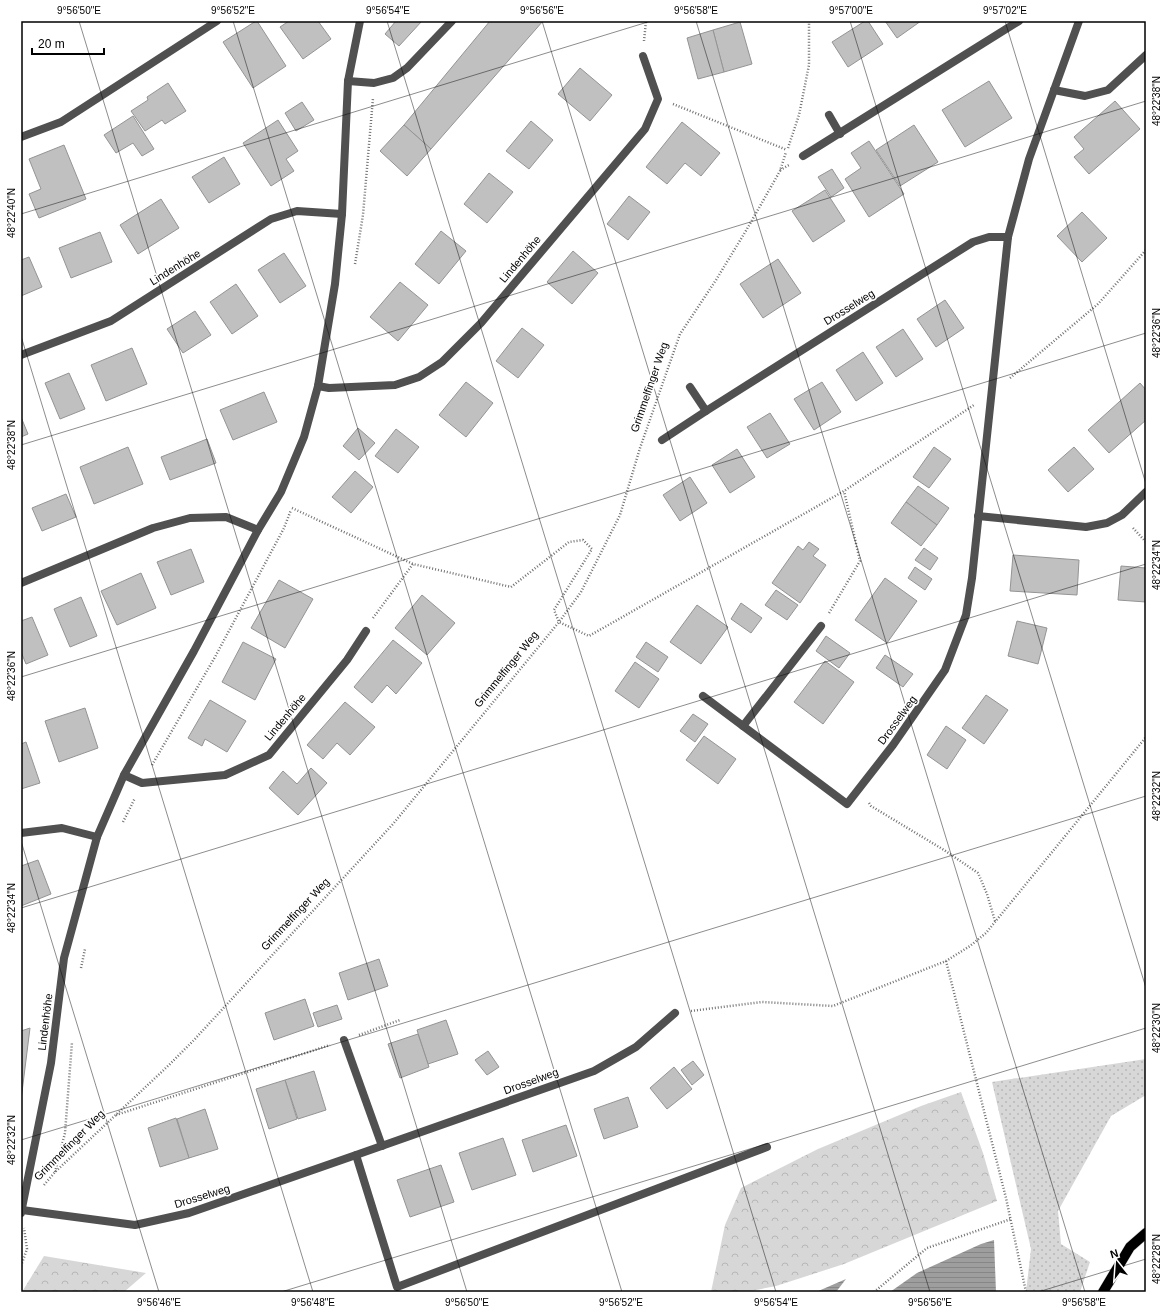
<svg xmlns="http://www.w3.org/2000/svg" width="1167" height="1313" font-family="Helvetica,sans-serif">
<defs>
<pattern id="grass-dots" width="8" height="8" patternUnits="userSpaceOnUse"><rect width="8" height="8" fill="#d7d7d7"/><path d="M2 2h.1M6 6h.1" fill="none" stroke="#b7b7b7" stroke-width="1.8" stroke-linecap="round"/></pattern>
<pattern id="forest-crowns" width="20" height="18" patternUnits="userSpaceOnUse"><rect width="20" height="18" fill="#d7d7d7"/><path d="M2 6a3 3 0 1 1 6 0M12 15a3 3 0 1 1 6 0" fill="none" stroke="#b7b7b7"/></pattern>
<pattern id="water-rules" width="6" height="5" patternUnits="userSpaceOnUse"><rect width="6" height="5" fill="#9e9e9e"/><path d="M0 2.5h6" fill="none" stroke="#868686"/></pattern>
</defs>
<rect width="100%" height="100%" fill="#fff"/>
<path fill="url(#grass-dots)" d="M1146 1059V1095L1111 1116 1058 1211 1061 1244 1090 1262 1080 1292H1026L1031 1249 992 1082Z"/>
<g fill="url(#forest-crowns)">
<path d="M961 1092 983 1153 997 1201 844 1264 776 1286 746 1292H711L725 1225 741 1188 818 1149 921 1106Z"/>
<path d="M44 1256 146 1273 124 1292H22Z"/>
</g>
<g fill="url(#water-rules)">
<path d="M994 1240 996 1292H890L917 1273 981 1244Z"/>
<path d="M846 1279 836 1292H816Z"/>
</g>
<g fill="#c0c0c0" stroke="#949494">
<path d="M256 21H257L286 66 253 88 223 42Z"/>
<path d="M289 21H318L331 39 303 59 280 27Z"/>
<path d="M396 21H422L399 46 385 34Z"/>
<path d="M490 21H543L431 149 404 125Z"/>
<path d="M865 21H868L883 44 848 67 832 42Z"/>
<path d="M885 21H921L897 38Z"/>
<path d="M740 22 752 64 724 72 713 30Z"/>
<path d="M713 30 724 72 698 79 687 38Z"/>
<path d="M580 68 612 95 590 121 558 94Z"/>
<path d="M989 81 1012 118 965 147 942 110Z"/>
<path d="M168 83 186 111 165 124 162 120 145 131 131 111 148 100 147 97Z"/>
<path d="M1115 101 1140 129 1089 174 1074 157 1084 149 1074 137Z"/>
<path d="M302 102 314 120 296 131 285 113Z"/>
<path d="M133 116 154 149 142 156 133 143 116 153 104 135Z"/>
<path d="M278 120 298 151 286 159 294 171 271 186 243 143Z"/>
<path d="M531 121 553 140 529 169 506 151Z"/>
<path d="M682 122 720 153 701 176 685 163 667 184 646 167Z"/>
<path d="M404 125 431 149 407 176 380 151Z"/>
<path d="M914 125 938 162 900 186 876 150Z"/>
<path d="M869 141 904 194 869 217 845 179 861 168 851 153Z"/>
<path d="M64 145 86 199 39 218 29 194 41 189 29 159Z"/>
<path d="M224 157 240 184 209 203 192 177Z"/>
<path d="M832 169 844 188 831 197 818 177Z"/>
<path d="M489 173 513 192 487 223 464 204Z"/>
<path d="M825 190 845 221 813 242 792 211Z"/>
<path d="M629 196 650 212 628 240 607 224Z"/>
<path d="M161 199 179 228 138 254 120 225Z"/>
<path d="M1082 212 1107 238 1082 262 1057 236Z"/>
<path d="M441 231 466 251 439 284 415 264Z"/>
<path d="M100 232 112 262 71 278 59 248Z"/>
<path d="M573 251 598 273 572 304 547 282Z"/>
<path d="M284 253 306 286 280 303 258 270Z"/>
<path d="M29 257 42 287 21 296V260Z"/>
<path d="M778 259 801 293 763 318 740 284Z"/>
<path d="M400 282 428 305 398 341 370 317Z"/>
<path d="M236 284 258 316 232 334 210 302Z"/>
<path d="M945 300 964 328 936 347 917 319Z"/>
<path d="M195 311 211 335 183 353 167 329Z"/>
<path d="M522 328 544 345 518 378 496 361Z"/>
<path d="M903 329 923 359 896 377 876 347Z"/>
<path d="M132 348 147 384 106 401 91 365Z"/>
<path d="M863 352 883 383 856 401 836 370Z"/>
<path d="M69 373 85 409 60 419 45 383Z"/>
<path d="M466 382 493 403 466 437 439 415Z"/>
<path d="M822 382 841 412 814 430 794 399Z"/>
<path d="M1140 383 1146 390V420L1109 453 1088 430Z"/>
<path d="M264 392 277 422 233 440 220 410Z"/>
<path d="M770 413 790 444 767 458 747 427Z"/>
<path d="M21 417 28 434 21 437Z"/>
<path d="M358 428 375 443 359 460 343 446Z"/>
<path d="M396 429 419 447 398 473 375 456Z"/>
<path d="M207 439 216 463 170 480 161 457Z"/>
<path d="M128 447 143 484 94 504 80 467Z"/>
<path d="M934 447 951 459 929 488 913 477Z"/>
<path d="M1074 447 1094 469 1068 492 1048 470Z"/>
<path d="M737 449 755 477 730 493 712 465Z"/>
<path d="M355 471 373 487 351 513 332 497Z"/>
<path d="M690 477 707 503 680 521 663 495Z"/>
<path d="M918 486 949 508 937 525 906 502Z"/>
<path d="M66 494 76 517 42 531 32 508Z"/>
<path d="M906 502 937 525 921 546 891 523Z"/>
<path d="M809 542 819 549 813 556 826 565 800 603 772 583 798 546 803 550Z"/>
<path d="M924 548 938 558 930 570 915 560Z"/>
<path d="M191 549 204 582 171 595 157 562Z"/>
<path d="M1013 555 1079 560 1077 595 1010 591Z"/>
<path d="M1121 566 1146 568V602L1118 600Z"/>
<path d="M915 567 932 579 925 590 908 578Z"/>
<path d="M141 573 156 608 117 625 101 591Z"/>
<path d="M885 578 917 601 887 643 855 620Z"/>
<path d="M279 580 313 599 285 648 251 628Z"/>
<path d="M776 590 798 605 787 620 765 605Z"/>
<path d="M422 595 455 623 427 655 395 628Z"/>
<path d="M81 597 97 636 70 647 54 609Z"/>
<path d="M741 603 762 618 751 633 731 619Z"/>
<path d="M697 605 728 627 701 664 670 642Z"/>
<path d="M32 617 48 655 26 664 21 652V621Z"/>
<path d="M1017 621 1047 628 1038 664 1008 656Z"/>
<path d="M826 636 850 653 839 668 816 651Z"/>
<path d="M393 640 422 663 396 694 387 685 372 703 354 687Z"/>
<path d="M243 642 276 659 255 700 222 682Z"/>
<path d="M646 642 668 657 658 672 636 657Z"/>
<path d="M885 655 913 674 903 687 876 668Z"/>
<path d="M825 661 854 682 823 724 794 702Z"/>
<path d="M635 662 659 679 639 708 615 691Z"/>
<path d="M986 695 1008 710 984 744 962 728Z"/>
<path d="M210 700 246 721 227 752 205 739 202 746 188 738Z"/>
<path d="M345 702 375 727 350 755 337 743 323 759 307 745Z"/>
<path d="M85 708 98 748 59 762 45 721Z"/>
<path d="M693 714 708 724 695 742 680 731Z"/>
<path d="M946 726 966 740 947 769 927 755Z"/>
<path d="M704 736 736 759 718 784 686 760Z"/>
<path d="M26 742 40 783 21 789V744Z"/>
<path d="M311 768 327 783 298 815 269 788 283 771 297 784Z"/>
<path d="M38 860 51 894 21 906V866Z"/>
<path d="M379 959 388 986 348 1000 339 973Z"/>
<path d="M305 999 314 1026 274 1040 265 1013Z"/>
<path d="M337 1005 342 1019 318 1027 313 1013Z"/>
<path d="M446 1020 458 1054 428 1064 417 1030Z"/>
<path d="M30 1028 21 1100V1031Z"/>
<path d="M418 1034 429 1067 400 1078 388 1044Z"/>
<path d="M488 1051 499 1067 487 1075 475 1060Z"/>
<path d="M693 1061 704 1075 692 1085 681 1070Z"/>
<path d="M674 1067 692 1089 667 1109 650 1088Z"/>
<path d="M314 1071 326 1110 298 1119 285 1080Z"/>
<path d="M285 1080 297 1119 269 1129 256 1089Z"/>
<path d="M628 1097 638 1127 604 1139 594 1109Z"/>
<path d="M205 1109 218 1149 189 1158 177 1119Z"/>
<path d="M176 1118 189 1158 160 1167 148 1128Z"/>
<path d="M566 1125 577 1156 533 1172 522 1140Z"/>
<path d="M503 1138 516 1175 472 1190 459 1153Z"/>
<path d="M441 1165 454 1202 410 1217 397 1180Z"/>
</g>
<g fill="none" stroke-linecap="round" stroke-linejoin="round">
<defs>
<path id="primary" d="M1103 1292 1130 1247 1146 1233"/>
</defs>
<use href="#primary" stroke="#dbdbdb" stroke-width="11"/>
<g stroke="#727272" stroke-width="2.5" stroke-dasharray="1 2" stroke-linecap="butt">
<path d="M644 41 646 21"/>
<path d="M673 104 787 150"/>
<path d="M788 148 799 115 809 65V21"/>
<path d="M780 170 789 165"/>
<path d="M355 264 363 215 373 98"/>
<path d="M1010 378 1098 304 1146 250"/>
<path d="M292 508 413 564 511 587 569 542 583 540 592 549 554 610 559 622 589 636 844 491 974 405"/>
<path d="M1133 528 1146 542"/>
<path d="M829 613 860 561 844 491"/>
<path d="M373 618 413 564"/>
<path d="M152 765 215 657 284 528 291 510"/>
<path d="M869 803 871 806 944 850 978 873 987 894 995 921"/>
<path d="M123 822 135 798"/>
<path d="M946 961 1006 1198 1026 1292"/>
<path d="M81 968 85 949"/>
<path d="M691 1011 762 1002 833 1006 946 961 970 946 986 933 1146 737"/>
<path d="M359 1035 400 1020"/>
<path d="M116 1115 330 1045"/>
<path d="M55 1172 65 1133 72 1042"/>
<path d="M44 1185 55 1172 169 1065 194 1040 393 824 559 622 581 592 620 515 640 448 680 334 716 280 747 229 780 171 786 152"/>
<path d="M21 1266 27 1249 24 1228"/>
<path d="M874 1292 927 1248 1011 1219"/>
</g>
<g stroke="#505050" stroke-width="8">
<path d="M344 1040 382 1146"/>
<path d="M356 1155 397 1287 767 1147"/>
</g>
<g stroke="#505050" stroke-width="8">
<path d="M348 81 374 83 393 78 407 68 452 21"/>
<path d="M1054 90 1085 96 1108 90 1146 55"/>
<path d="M829 115 840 134"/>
<path d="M21 137 61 122 217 21"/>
<path d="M803 156 1019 21"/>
<path d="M21 355 111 321 271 219 297 211 342 214"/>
<path d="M318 386 329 388 395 385 419 377 442 362 481 323 645 129 658 99 643 56"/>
<path d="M690 387 706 411"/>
<path d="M662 440 706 411 973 242 989 237H1008"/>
<path d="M978 516 1086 527 1107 523 1122 515 1146 492"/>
<path d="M21 583 153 528 190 518 226 517 258 530"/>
<path d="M703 696 847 804 893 745 945 670 966 615 972 578 1008 237 1029 159 1079 21"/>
<path d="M743 726 821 626"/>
<path d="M124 775 142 783 225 775 269 755 347 660 366 631"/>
<path d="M21 833 62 828 97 837"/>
<path d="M22 1210 135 1225 189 1213 356 1155 594 1071 636 1047 675 1013"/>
<path d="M21 1213 51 1063 64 958 97 837 124 775 194 651 258 530 281 492 304 437 318 386 335 284 342 214 348 81 360 21"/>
</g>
<use href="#primary" stroke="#000" stroke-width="10"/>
</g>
<path fill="none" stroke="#000" stroke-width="1" stroke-opacity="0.45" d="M79 21 467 1292M233 21 622 1292M387 21 776 1292M542 21 930 1292M696 21 1085 1292M850 21 1146 988M1005 21 1146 484M21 214 651 21M21 336 313 1292M21 445 1146 101M21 677 1146 333M21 841 159 1292M21 908 1146 564M21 1140 1146 796M281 1292 1146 1028M1038 1292 1146 1259"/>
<g text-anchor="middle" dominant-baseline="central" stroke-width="3.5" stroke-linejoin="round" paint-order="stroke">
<g font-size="11" fill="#000" stroke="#fff">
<text transform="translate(520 259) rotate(-50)">Lindenhöhe</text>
<text transform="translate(175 267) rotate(-32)">Lindenhöhe</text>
<text transform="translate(849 307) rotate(-32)">Drosselweg</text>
<text transform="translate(649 387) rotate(-71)">Grimmelfinger Weg</text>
<text transform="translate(506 669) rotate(-51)">Grimmelfinger Weg</text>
<text transform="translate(285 717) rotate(-50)">Lindenhöhe</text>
<text transform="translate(897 720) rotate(-54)">Drosselweg</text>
<text transform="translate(295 914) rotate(-47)">Grimmelfinger Weg</text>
<text transform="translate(45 1022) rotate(-83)">Lindenhöhe</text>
<text transform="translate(531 1081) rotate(-20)">Drosselweg</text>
<text transform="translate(69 1145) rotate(-45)">Grimmelfinger Weg</text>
<text transform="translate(202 1196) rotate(-17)">Drosselweg</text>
</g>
</g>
<rect width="1167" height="1313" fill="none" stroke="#ffffff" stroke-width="44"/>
<g transform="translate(1117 1263) rotate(343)" stroke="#ffffff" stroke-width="3" paint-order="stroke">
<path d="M0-3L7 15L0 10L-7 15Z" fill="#000000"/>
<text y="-6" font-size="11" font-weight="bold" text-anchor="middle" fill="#000000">N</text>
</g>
<path d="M32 48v6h72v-6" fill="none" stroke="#000000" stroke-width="2"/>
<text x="38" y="48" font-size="12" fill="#000000" stroke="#ffffff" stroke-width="3" paint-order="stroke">20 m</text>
<rect x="22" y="22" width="1123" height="1269" fill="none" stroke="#000" stroke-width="1.5"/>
<g font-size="10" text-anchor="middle" fill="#000">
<text x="79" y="14">9°56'50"E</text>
<text x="233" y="14">9°56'52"E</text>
<text x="388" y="14">9°56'54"E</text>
<text x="542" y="14">9°56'56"E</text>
<text x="696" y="14">9°56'58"E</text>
<text x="851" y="14">9°57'00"E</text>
<text x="1005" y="14">9°57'02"E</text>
<text transform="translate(1156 101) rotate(-90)" y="4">48°22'38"N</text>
<text transform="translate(11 213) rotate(-90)" y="4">48°22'40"N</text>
<text transform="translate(1156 333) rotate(-90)" y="4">48°22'36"N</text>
<text transform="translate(11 445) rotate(-90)" y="4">48°22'38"N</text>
<text transform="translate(1156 565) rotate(-90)" y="4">48°22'34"N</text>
<text transform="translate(11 676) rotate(-90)" y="4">48°22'36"N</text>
<text transform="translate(1156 796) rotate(-90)" y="4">48°22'32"N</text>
<text transform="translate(11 908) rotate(-90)" y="4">48°22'34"N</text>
<text transform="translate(1156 1028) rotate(-90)" y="4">48°22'30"N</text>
<text transform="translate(11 1140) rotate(-90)" y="4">48°22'32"N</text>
<text transform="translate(1156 1259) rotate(-90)" y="4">48°22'28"N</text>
<text x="159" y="1306">9°56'46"E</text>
<text x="313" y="1306">9°56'48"E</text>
<text x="467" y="1306">9°56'50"E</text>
<text x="621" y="1306">9°56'52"E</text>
<text x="776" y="1306">9°56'54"E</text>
<text x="930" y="1306">9°56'56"E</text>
<text x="1084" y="1306">9°56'58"E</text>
</g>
</svg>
